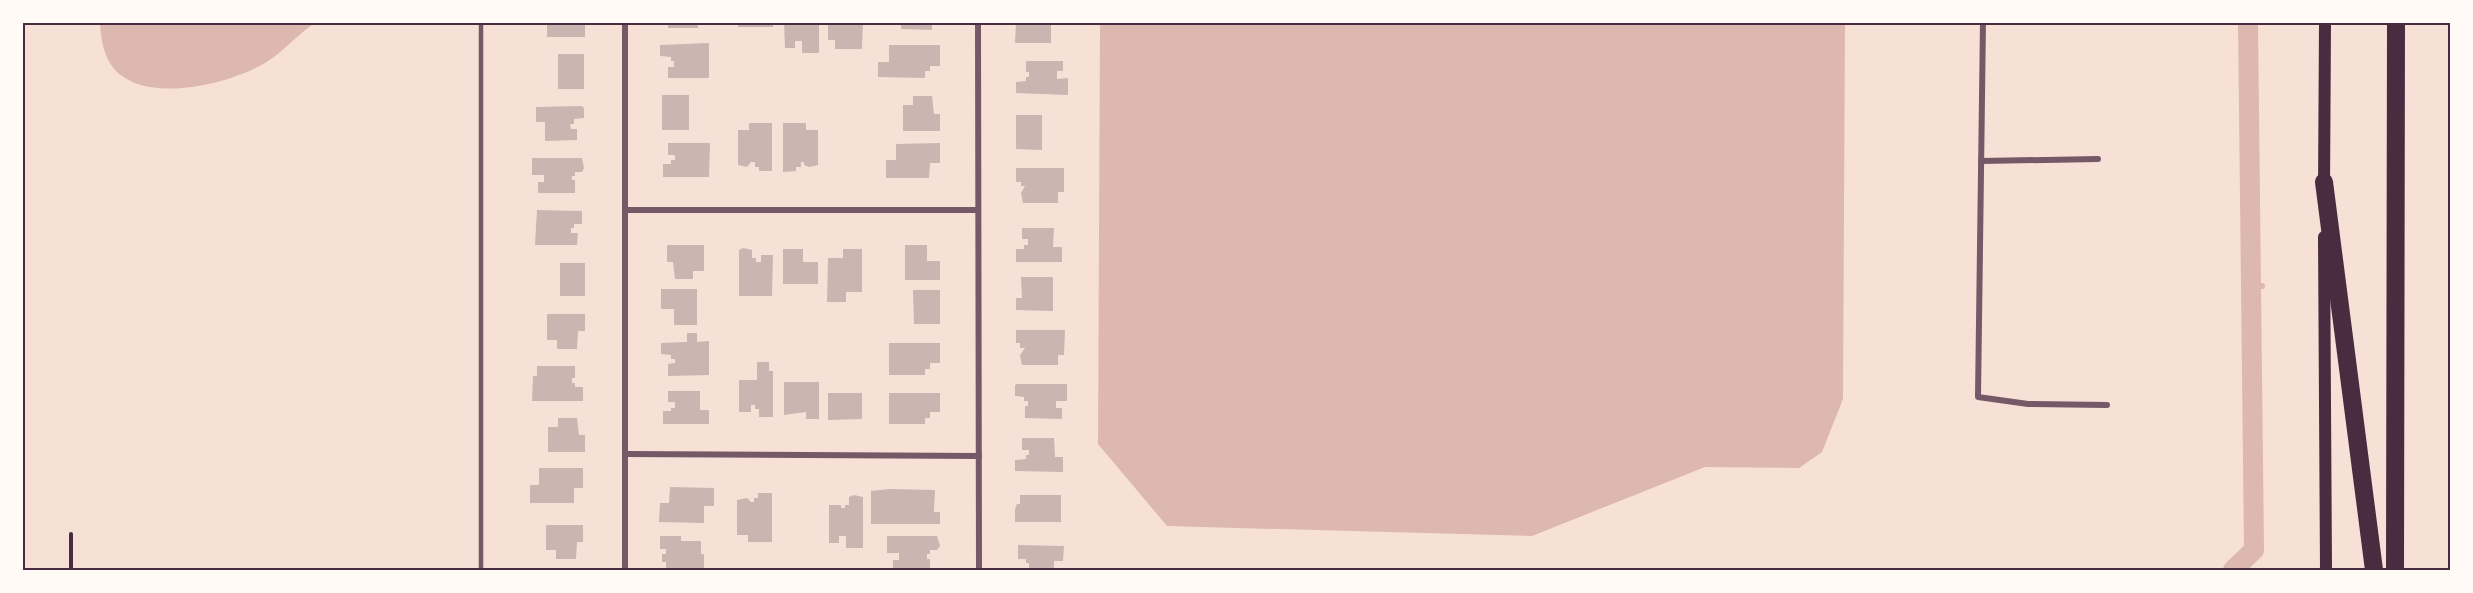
<svg xmlns="http://www.w3.org/2000/svg" width="2473" height="593" font-family="'PT Sans',sans-serif">
<rect width="100%" height="100%" fill="#f7e1d7"/>
<g fill="#dcb8b0">
<path d="M100 23V22L315 23C298 34 285 50 268 61 234 83 157 102 122 76 105 64 101 42 100 23Z"/>
<path d="M1100 23H1845L1843 399 1822 452 1799 468 1705 467 1532 536 1167 526 1098 444Z"/>
</g>
<g fill="none" stroke-linecap="round" stroke-linejoin="round">
<path stroke="#dcb8b0" stroke-width="6" d="M2251 287 2262 286"/>
<path stroke="#dcb8b0" stroke-width="20" d="M2233 570 2254 550 2248 22"/>
</g>
<g fill="#ccb4b1">
<path d="M547 22 585 23V37H547Z"/>
<rect x="668" y="22" width="30" height="6"/>
<rect x="738" y="22" width="35" height="5"/>
<path d="M784 22H819V53H802V41H795V48H785Z"/>
<path d="M828 22H863L862 49H835V40H828Z"/>
<path d="M901 22H932V30L901 29Z"/>
<path d="M1051 22V43H1015L1016 23Z"/>
<path d="M709 43V78H668V67H674V61H671V57L660 56V45Z"/>
<path d="M889 45H940V66H930V71H925V78L878 77V62H889Z"/>
<rect x="558" y="54" width="26" height="35"/>
<path d="M1026 61H1063V71H1057V79L1068 78V95L1016 93V82L1026 81V77H1029V72H1026Z"/>
<rect x="662" y="95" width="27" height="35"/>
<path d="M913 96H932L934 114H940V131H903V105H913Z"/>
<path d="M582 106 584 108V118L574 119V124H570L571 129H577V140L545 141V122H536V107Z"/>
<path d="M1016 115H1042V150L1016 149Z"/>
<path d="M749 123H772V171H759V167H755V162H751L747 167 738 165V130H749Z"/>
<path d="M783 123H806V130H818V165L809 167 804 165V162H801V167H796V171L783 172Z"/>
<path d="M668 143H710L709 177H663V164H671V160H675V155H668Z"/>
<path d="M940 143V163H930L929 178H886V160H896V144Z"/>
<path d="M532 158H582L584 168 582 172H575V176H572V180H575V193H538V182H544V175H532Z"/>
<path d="M1016 168H1064V192H1058V203H1023L1021 193 1025 186H1021V182H1016Z"/>
<path d="M537 210 582 211V224H574V228H571V233H578L577 245H535Z"/>
<path d="M1022 228H1054L1053 247H1062V262H1016V249H1024V245H1028V239H1022Z"/>
<path d="M667 245H704V271H693V279H675L673 262H667Z"/>
<path d="M905 245H927V261H940V280H905Z"/>
<path d="M743 248 752 250V258H756V262H761V255H773L772 296H739V250Z"/>
<path d="M783 249H803V262H818V284H783Z"/>
<path d="M843 249H862V292H846V302H827L828 258H843Z"/>
<rect x="560" y="263" width="25" height="33"/>
<path d="M1021 277H1053V311L1016 310V298H1022Z"/>
<path d="M661 289H697V325H674V309H661Z"/>
<path d="M913 290H940V324H914Z"/>
<path d="M547 314H585V331H578L577 349H557V340H547Z"/>
<path d="M1016 330H1065L1064 355H1058V365H1022L1020 355 1025 348H1020V343H1016Z"/>
<path d="M687 333H697V342L709 341V375L668 376V364L675 363V359H671V355L661 354V343L687 342Z"/>
<path d="M889 343H940V363H930V369H925V375H889Z"/>
<path d="M757 362H769V371H773V417H759V409H755V405H751V412H739V380H757Z"/>
<path d="M537 366H575V378H572V383H575V387H583V401H532L533 376H537Z"/>
<path d="M784 382H819V419H806V412L784 415Z"/>
<path d="M1017 384H1067V401H1056V408H1062V419L1025 418V406H1028V401H1024V397L1015 396V385Z"/>
<path d="M668 391H700V410H709V424H663V411H671V408H675V402H668Z"/>
<path d="M828 393H862V419L828 420Z"/>
<path d="M889 393H940V412H930V418H925V424H889Z"/>
<path d="M558 418H577L579 435H585V452H548V427H558Z"/>
<path d="M1022 438H1054L1055 457H1063V472L1015 471V460L1026 459V455H1029V450H1022Z"/>
<path d="M539 468H583V488H574V503H530V485H539Z"/>
<path d="M670 487 714 488V506H704V523L659 522 660 503H669Z"/>
<path d="M889 489 935 490 934 512H940V524H871V491Z"/>
<path d="M758 493H772V542H748V535H737V500L747 498 751 502H754V498H758Z"/>
<path d="M854 495 863 497V548H846V536H839V543H829V505H841V508H845V505H849V497Z"/>
<path d="M1020 495H1061V522H1015V509L1017 504H1020Z"/>
<path d="M546 525H583V542H577L576 559H556V550H546Z"/>
<path d="M660 536H681V541H701V554H704V570H666V562H662V554H666V549H660Z"/>
<path d="M887 536H937L940 546 937 550H930V554H927V559H930V570H893V560H899V553H887Z"/>
<path d="M1018 545 1064 546 1063 561H1054V570H1023V568H1029V563H1026V559H1018Z"/>
</g>
<g fill="none" stroke-linecap="round" stroke-linejoin="round">
<path stroke="#4a2c40" stroke-width="4" d="M71 534V570"/>
<path stroke="#755966" stroke-width="4.5" d="M481 22V570"/>
<g stroke="#755966" stroke-width="6">
<path d="M978 22 979 570"/>
<path d="M1983 22 1978 397 2028 404 2107 405"/>
<path d="M1981 161 2098 159"/>
<path d="M625 210H978"/>
<path d="M625 454 979 456"/>
<path d="M625 570V22"/>
</g>
<g stroke="#4a2c40" stroke-width="12">
<path d="M2324 189 2325 22"/>
<path d="M2324 237 2326 570"/>
</g>
<g stroke="#4a2c40" stroke-width="18">
<path d="M2324 182 2374 570"/>
<path d="M2395 570 2396 22"/>
</g>
</g>
<rect width="2473" height="593" fill="none" stroke="#fffaf5" stroke-width="48"/>
<rect x="24" y="24" width="2425" height="545" fill="none" stroke="#4a2c40" stroke-width="2"/>
</svg>
